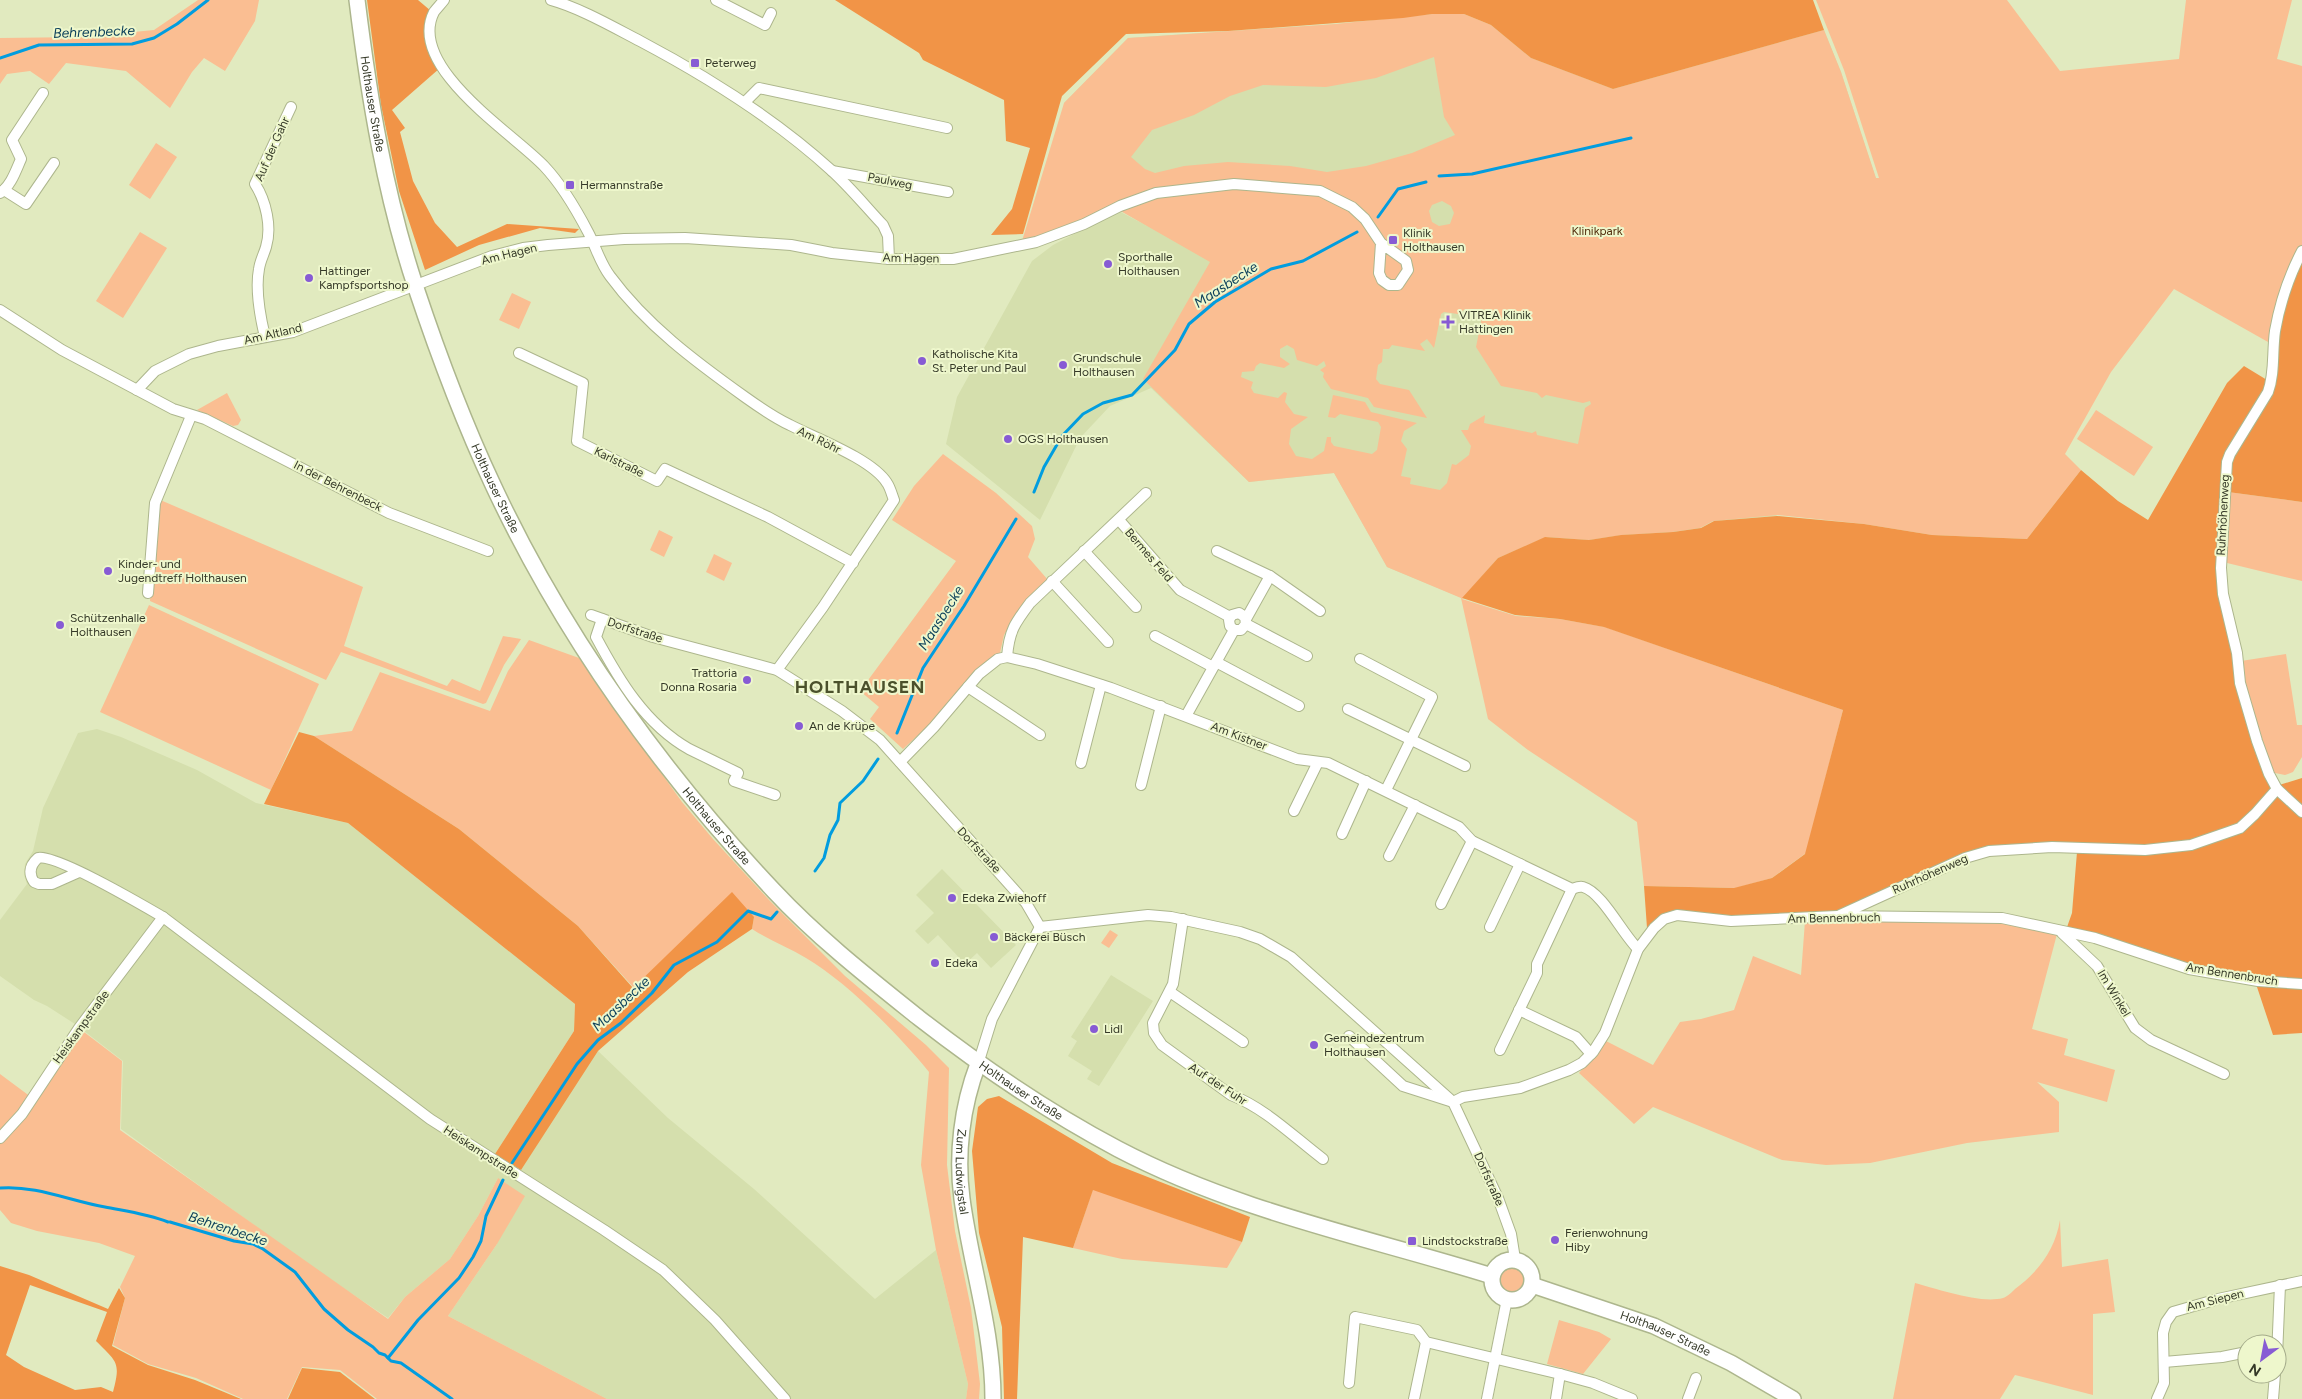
<svg xmlns="http://www.w3.org/2000/svg" width="2302" height="1399" font-family="Figtree,sans-serif">
<rect width="100%" height="100%" fill="#e1eabf"/>
<g fill="#d5dfad">
<path d="M1432 14 1491 25 1531 58 1613 89 1824 30 1841 72 1876 179 1743 472 1777 516 1713 521 1700 528 1672 532 1622 535 1589 540 1546 537 1498 558 1462 598 1387 567 1334 473 1249 482 1151 388 1110 406 1080 438 1040 520 946 444 957 397 1032 261 1053 245 1119 211 1147 226 1112 206 1064 103 1128 38 1336 24Z"/>
<path d="M97 729 121 737 197 770 256 803 348 823 575 1004 574 1031 495 1154 597 1050 668 1118 754 1189 875 1299 936 1250 968 1384 966 1399H607L448 1316 497 1244 498 1178 478 1216 450 1259 405 1297 388 1318 312 1267 121 1129 123 1061 75 1024 47 1006 34 1000 0 976V920L27 884 24 875 25 864 33 851 43 808 78 733Z"/>
<path d="M942 869 1016 945 991 968 977 953 965 964 938 935 928 944 915 931 934 913 916 895Z"/>
<path d="M1111 975 1153 1001 1099 1086 1087 1079 1092 1071 1068 1056 1077 1041 1071 1037Z"/>
</g>
<g fill="#fabe92" fill-rule="evenodd">
<path d="M198 0H259L255 21 225 71 204 58 192 72 170 108 126 71 66 63 49 84 30 71 7 74 0 84V38L83 37 154 30Z"/>
<path d="M1816 0H2007L2060 71 2179 59 2186 0H2302H2292L2277 59 2302 66V245L2288 270 2268 342 2174 289 2111 372 2065 454 2081 470 2027 539 1932 535 1864 524 1777 515 1713 521 1700 528 1672 532 1622 535 1589 540 1546 537 1498 558 1462 599 1516 616 1560 619 1605 627 1843 710 1806 853 1772 878 1736 888 1644 886 1637 822 1528 750 1488 719 1461 598 1387 567 1334 473 1249 482 1143 379 1210 262 1112 206 1052 236 1022 241 1064 103 1128 38 1336 24 1432 14H1464L1491 25 1531 58 1613 89 1824 30 1841 72 1876 178H1879L1844 70ZM1434 57 1444 117 1455 135 1412 153 1366 166 1327 172 1290 166 1228 162 1184 166 1155 173 1145 169 1131 157 1152 130 1194 115 1230 96 1263 85 1326 87 1376 78ZM1442 201 1451 206 1454 213 1450 224 1439 226 1432 222 1429 211 1432 205ZM1465 309 1478 312 1482 317 1476 347 1501 386 1537 393 1542 398 1546 395 1583 403 1590 401 1591 404 1585 408 1578 444 1537 435 1536 431 1532 433 1484 423 1485 415 1470 424 1468 430H1461L1471 446 1469 455 1456 465 1452 464 1447 483 1440 490 1410 484 1411 478 1401 476 1407 449 1401 441 1404 431 1417 423 1371 412 1365 402 1333 395 1328 417 1335 418 1340 414 1378 422 1381 427 1377 450 1372 454 1334 446 1331 442V437H1327L1324 451 1312 459 1296 456 1289 444 1291 429 1308 417 1294 414 1285 402 1287 393 1284 392 1278 398 1254 393 1251 388 1253 382 1241 377 1242 372 1254 371 1256 366 1260 363 1284 368 1290 364 1280 357V349L1287 345 1294 349 1297 360 1317 366 1324 361 1326 366 1320 370 1324 373 1323 377 1331 389 1368 398 1374 407 1427 418 1409 390 1380 384 1376 379 1378 365 1382 362 1383 349H1389L1392 345 1425 351 1420 344 1427 339 1434 348 1441 314 1444 312 1458 314Z"/>
<path d="M156 143 177 157 150 199 129 185Z"/>
<path d="M140 232 167 248 123 318 96 301Z"/>
<path d="M512 293 531 302 519 329 499 320Z"/>
<path d="M227 393 241 420 238 425 233 426 197 410Z"/>
<path d="M2096 410 2153 447 2134 476 2077 439Z"/>
<path d="M943 454 996 493 1032 526 1035 539 1028 557 1048 580 1014 618 1004 635 1000 653 976 670 929 725 903 749 870 719 879 707 860 691 956 561 892 520 914 486Z"/>
<path d="M2228 492 2302 502V581L2223 562Z"/>
<path d="M158 499 363 587 344 646 447 686 452 679 480 691 503 636 521 639 504 665 486 703 483 704 341 652 326 680 150 601Z"/>
<path d="M659 530 673 537 664 557 650 550Z"/>
<path d="M714 554 732 563 724 581 706 572Z"/>
<path d="M149 605 319 684 271 790 100 712Z"/>
<path d="M529 640 579 658 682 802 713 839 770 901 845 976 926 1045 949 1068 947 1165 955 1231 971 1308 980 1384 979 1399H966L968 1384 936 1250 921 1165 929 1072C899 1035 847 982 806 958 788 947 769 940 752 929L754 917 634 988 578 926 459 829 314 736 352 731 380 672 490 711 508 671Z"/>
<path d="M2286 654 2297 725H2302V757L2293 772 2285 775 2270 772 2243 681 2241 661Z"/>
<path d="M1805 921H2001L2057 934 2032 1029 2068 1039 2064 1055 2115 1070 2107 1102 2037 1082 2059 1102V1132L1967 1143 1870 1163 1826 1165 1782 1160 1653 1107 1634 1124 1579 1073 1606 1041 1653 1065 1680 1022 1701 1019 1734 1010 1753 956 1801 975Z"/>
<path d="M1110 930 1118 935 1109 948 1101 943Z"/>
<path d="M84 1032 122 1061 120 1130 388 1319 405 1297 450 1259 478 1216 498 1178 525 1196 497 1244 448 1316 607 1399H377L340 1370 302 1367 287 1399H243L196 1378 148 1364 113 1345 125 1298 120 1287 135 1256 99 1243 37 1231 11 1223 0 1210V1074L35 1100Z"/>
<path d="M1093 1189 1242 1242 1227 1268 1122 1259 1073 1248Z"/>
<path d="M2060 1220 2062 1267 2108 1259 2115 1312 2093 1314V1395L2015 1375 2000 1399H1893L1915 1283C1938 1289 1980 1304 2003 1298 2007 1297 2012 1292 2015 1289 2039 1271 2055 1250 2060 1220Z"/>
<circle cx="1512" cy="1280" r="12"/>
<path d="M1559 1320 1599 1332 1611 1339 1583 1374 1547 1364Z"/>
</g>
<g fill="#f19447" fill-rule="evenodd">
<path d="M367 0H418L431 11 440 68 392 110 405 128 400 132 413 181 435 223 457 247 507 224 579 229 575 233 540 228 479 245 425 270 399 191 381 105Z"/>
<path d="M835 0H1813L1824 30 1613 89 1531 58 1491 25 1464 14H1432L1403 18 1228 31 1126 34 1062 96 1023 234 991 235 1012 209 1030 148 1006 141 1004 100 923 60 919 53Z"/>
<path d="M2302 256V502L2228 492 2230 460 2271 391 2274 351 2291 278Z"/>
<path d="M2244 366 2267 380 2266 389 2227 454 2222 594 2268 775 2302 814V1033L2273 1035 2256 984 2066 930 2072 913 2077 852 2015 850 1963 854 1839 911 1730 918 1663 916 1647 928 1644 886 1734 888 1772 878 1805 854 1843 710 1604 627 1560 619 1515 615 1462 598 1498 558 1545 537 1589 540 1621 535 1673 532 1701 528 1714 521 1777 516 1864 524 1932 535 2027 539 2081 470 2118 501 2148 520 2227 383Z"/>
<path d="M299 732 314 736 459 829 578 926 633 988 732 892 754 917 752 929 688 972 598 1051 521 1170 495 1154 574 1031 575 1004 348 823 264 804Z"/>
<path d="M2302 778V810L2276 786Z"/>
<path d="M999 1096 1112 1163 1250 1217 1242 1242 1093 1190 1073 1248 1023 1237 1017 1399H1004L1002 1327 979 1233 972 1151 978 1107 987 1099Z"/>
<path d="M0 1266 29 1275 108 1309 119 1288 125 1298 112 1346 148 1365 195 1380 241 1399H0ZM30 1285 107 1312 96 1341C117 1362 121 1362 113 1392L101 1387 75 1390 24 1367 6 1355Z"/>
<path d="M302 1368 340 1372 375 1399H288Z"/>
</g>
<g fill="none" stroke-linecap="round" stroke-linejoin="round">
<g stroke="#019ddf" stroke-width="3">
<path d="M0 58 39 45 132 44 154 38 177 24 208 0"/>
<path d="M1439 176 1472 174 1631 138"/>
<path d="M1378 217 1398 189 1426 182"/>
<path d="M1034 492 1044 467 1062 436 1083 414 1103 403 1132 395 1175 350 1189 324 1215 302 1271 269 1303 261 1357 232"/>
<path d="M897 733 923 668 964 606 1016 519"/>
<path d="M815 871 824 858 830 835 838 820 840 803 863 781 878 759"/>
<path d="M512 1163 577 1064 598 1040 621 1023 652 993 674 965 717 942 748 911 771 919 777 912"/>
<path d="M0 1188C35 1185 71 1201 105 1207 125 1211 148 1214 168 1222"/>
<path d="M170 1222 234 1241 253 1244 263 1249 295 1272 324 1309 348 1330 373 1347 379 1353 385 1355 391 1361 401 1363 452 1399"/>
<path d="M388 1358 418 1320 459 1278 473 1257 481 1241 486 1216 503 1180"/>
</g>
<defs>
<g id="street">
<path d="M444 0C441 4 437 8 434 12 406 67 514 134 544 166 562 185 576 209 588 232 596 247 600 263 610 276 646 325 696 362 745 397 759 407 775 418 790 425 815 438 872 459 887 483 890 487 892 495 894 500L823 607 777 670"/>
<path d="M551 0C580 8 613 27 640 41 708 77 774 118 831 170 850 187 866 207 883 225L888 236 889 259"/>
<path d="M716 0 765 25 771 13"/>
<path d="M745 102 759 88 947 128"/>
<path d="M832 171 948 192"/>
<path d="M4 190 26 204 54 163"/>
<path d="M0 193C11 186 16 170 21 159L12 140 43 93"/>
<path d="M2302 251C2289 276 2280 303 2275 331 2272 352 2275 373 2268 392L2230 454 2227 462 2221 568 2223 594 2237 653 2240 683 2257 741 2269 774 2277 789 2302 812"/>
<path d="M0 310 62 350 173 409 205 419 389 513 488 551"/>
<path d="M265 337C260 316 255 290 259 269 260 261 264 254 266 247 272 227 266 201 255 184L291 107"/>
<path d="M519 353 583 383 577 441 657 481 665 469 768 517 853 563"/>
<path d="M137 390 155 371 189 354 218 346 293 332 492 256 523 248 548 245 624 239 685 238 791 245 832 253 889 259H953L1036 242 1084 224 1120 206 1156 193 1234 184 1320 191 1352 207 1365 219 1381 243 1406 261 1408 270 1398 285H1389L1382 280 1379 273 1381 243"/>
<path d="M1119 520 1180 590 1230 617"/>
<path d="M1084 551 1136 607"/>
<path d="M1217 551 1270 576 1320 611"/>
<path d="M1052 581 1108 642"/>
<path d="M148 593 155 503 191 416"/>
<path d="M591 615 653 637 777 670 842 711 880 740 1026 903 1040 927"/>
<path d="M602 619 596 637C619 680 645 724 689 749 705 757 722 765 738 773L734 781 775 795"/>
<path d="M1246 619 1270 576"/>
<path d="M1246 624 1307 656"/>
<path d="M1155 636 1213 667"/>
<path d="M1007 657C1009 631 1015 623 1030 603L1146 493"/>
<path d="M1360 659 1432 697 1386 790"/>
<path d="M1216 662 1299 706"/>
<path d="M968 687 1040 735"/>
<path d="M1348 709 1465 766"/>
<path d="M1186 716 1234 630H1241L1246 624 1245 617 1239 613 1232 615 1229 620 1230 626 1234 630"/>
<path d="M900 762 934 727 979 674 998 659 1007 657 1037 664 1111 688 1297 759 1328 763 1459 827 1472 841 1572 889C1575 888 1579 886 1583 887 1602 892 1623 935 1638 949"/>
<path d="M1081 763 1101 685"/>
<path d="M1141 785 1161 706"/>
<path d="M1294 811 1318 762"/>
<path d="M1342 834 1366 781"/>
<path d="M1389 856 1415 805"/>
<path d="M79 872 52 884H39L34 882C28 873 30 865 38 858 54 853 144 906 163 917L430 1119 604 1230 663 1270 715 1320 785 1399"/>
<path d="M1441 904 1472 841"/>
<path d="M1840 915 1965 858 1989 851 2052 847 2145 850 2191 845 2240 828 2255 814 2277 789"/>
<path d="M1183 919 1173 984 1153 1023 1154 1033 1162 1045 1231 1095C1265 1108 1294 1137 1323 1159"/>
<path d="M1040 927 1148 915 1171 917 1240 932 1260 939 1291 957 1453 1102 1498 1198 1511 1234 1515 1259"/>
<path d="M1490 927 1520 864"/>
<path d="M2062 933 2097 966 2135 1028 2151 1040 2224 1074"/>
<path d="M1170 992 1243 1042"/>
<path d="M1519 1010 1576 1037 1591 1054"/>
<path d="M1349 1036 1403 1086 1453 1102 1463 1097 1520 1088 1569 1070 1582 1063 1593 1052 1605 1033 1638 949 1654 928 1664 919 1677 915 1731 921 1837 916 2002 918 2095 938 2189 969 2258 981 2302 984"/>
<path d="M1500 1050 1537 973V964L1572 889"/>
<path d="M978 1064 992 1019 1040 927"/>
<path d="M0 1138 22 1114 79 1028 163 917"/>
<path d="M2277 1356 2280 1285"/>
<path d="M2164 1362 2222 1357 2247 1352"/>
<path d="M1349 1383 1355 1317 1417 1330 1426 1342 1560 1374 1593 1383 1632 1399"/>
<path d="M1414 1399 1426 1342"/>
<path d="M1487 1399 1507 1299"/>
<path d="M1556 1399 1560 1374"/>
<path d="M1688 1399 1696 1378"/>
<path d="M2157 1399 2164 1383 2163 1333 2166 1322 2173 1312 2218 1299 2302 1281"/>
<path d="M2273 1399 2275 1374"/>
</g>
<g id="secondary">
<path id="s1" d="M357 0C369 97 385 195 416 288 438 354 463 421 493 485 563 635 661 771 774 891 818 938 869 978 919 1018 982 1067 1048 1112 1118 1149 1236 1211 1366 1237 1492 1276"/>
<path id="s2" d="M978 1064C962 1106 956 1154 962 1199 971 1266 993 1331 993 1399"/>
<circle cx="1512" cy="1280" r="20"/>
<path id="s3" d="M1532 1285 1654 1326 1731 1363 1793 1399"/>
</g>
</defs>
<use href="#street" stroke="#adb68d" stroke-width="12"/>
<use href="#secondary" stroke="#adb68d" stroke-width="18"/>
<use href="#street" stroke="#fff" stroke-width="10"/>
<use href="#secondary" stroke="#fff" stroke-width="15"/>
</g>
<g fill="#875bd4" stroke="#eef7cc" stroke-width="2">
<rect x="690" y="58" width="10" height="10" rx="2.5"/>
<rect x="565" y="180" width="10" height="10" rx="2.5"/>
<rect x="1388" y="235" width="10" height="10" rx="2.5"/>
<circle cx="1108" cy="264" r="5"/>
<circle cx="309" cy="278" r="5"/>
<path d="M1445.5 314.5h5v5h5v5h-5v5h-5v-5h-5v-5h5z"/>
<circle cx="922" cy="361" r="5"/>
<circle cx="1063" cy="365" r="5"/>
<circle cx="1008" cy="439" r="5"/>
<circle cx="108" cy="571" r="5"/>
<circle cx="60" cy="625" r="5"/>
<circle cx="747" cy="680" r="5"/>
<circle cx="799" cy="726" r="5"/>
<circle cx="952" cy="898" r="5"/>
<circle cx="994" cy="937" r="5"/>
<circle cx="935" cy="963" r="5"/>
<circle cx="1094" cy="1029" r="5"/>
<circle cx="1314" cy="1045" r="5"/>
<circle cx="1555" cy="1240" r="5"/>
<rect x="1407" y="1236" width="10" height="10" rx="2.5"/>
</g>
<g text-anchor="middle" dominant-baseline="central" stroke-width="4" stroke-linejoin="round" paint-order="stroke">
<g font-size="12" fill="#353928" stroke="#eef7cc" text-anchor="start">
<text x="705" y="63">Peterweg</text>
<text x="580" y="185">Hermannstraße</text>
<text x="1403" y="233">Klinik<tspan x="1403" dy="14">Holthausen</tspan></text>
<text x="1118" y="257">Sporthalle<tspan x="1118" dy="14">Holthausen</tspan></text>
<text x="319" y="271">Hattinger<tspan x="319" dy="14">Kampfsportshop</tspan></text>
<text x="1459" y="315">VITREA Klinik<tspan x="1459" dy="14">Hattingen</tspan></text>
<text x="932" y="354">Katholische Kita<tspan x="932" dy="14">St. Peter und Paul</tspan></text>
<text x="1073" y="358">Grundschule<tspan x="1073" dy="14">Holthausen</tspan></text>
<text x="1018" y="439">OGS Holthausen</text>
<text x="118" y="564">Kinder- und<tspan x="118" dy="14">Jugendtreff Holthausen</tspan></text>
<text x="70" y="618">Schützenhalle<tspan x="70" dy="14">Holthausen</tspan></text>
<text x="737" y="673" text-anchor="end">Trattoria<tspan x="737" dy="14">Donna Rosaria</tspan></text>
<text x="809" y="726">An de Krüpe</text>
<text x="962" y="898">Edeka Zwiehoff</text>
<text x="1004" y="937">Bäckerei Büsch</text>
<text x="945" y="963">Edeka</text>
<text x="1104" y="1029">Lidl</text>
<text x="1324" y="1038">Gemeindezentrum<tspan x="1324" dy="14">Holthausen</tspan></text>
<text x="1565" y="1233">Ferienwohnung<tspan x="1565" dy="14">Hiby</tspan></text>
<text x="1422" y="1241">Lindstockstraße</text>
</g>
<g font-size="12" fill="#353928" stroke="#eef7cc">
<text stroke="none"><textPath href="#s1" startOffset="105">Holthauser Straße</textPath></text>
<text transform="translate(272 149) rotate(-66)">Auf der Gahr</text>
<text transform="translate(890 181) rotate(11)">Paulweg</text>
<text transform="translate(509 254) rotate(-14)">Am Hagen</text>
<text transform="translate(911 258) rotate(1)">Am Hagen</text>
<text transform="translate(273 334) rotate(-13)">Am Altland</text>
<text transform="translate(819 440) rotate(26)">Am Röhr</text>
<text transform="translate(619 462) rotate(26)">Karlstraße</text>
<text transform="translate(338 486) rotate(27)">In der Behrenbeck</text>
<text stroke="none"><textPath href="#s1" startOffset="510">Holthauser Straße</textPath></text>
<text transform="translate(2223 515) rotate(-87)">Ruhrhöhenweg</text>
<text transform="translate(1149 555) rotate(49)">Bermes Feld</text>
<text transform="translate(635 630) rotate(18)">Dorfstraße</text>
<text transform="translate(1239 736) rotate(21)">Am Kistner</text>
<text stroke="none"><textPath href="#s1" startOffset="915">Holthauser Straße</textPath></text>
<text transform="translate(979 850) rotate(47)">Dorfstraße</text>
<text transform="translate(1930 874) rotate(-24)">Ruhrhöhenweg</text>
<text transform="translate(1834 918) rotate(-1)">Am Bennenbruch</text>
<text transform="translate(2232 974) rotate(9)">Am Bennenbruch</text>
<text transform="translate(2114 993) rotate(59)">Im Winkel</text>
<text transform="translate(81 1027) rotate(-54)">Heiskampstraße</text>
<text transform="translate(1218 1084) rotate(33)">Auf der Fuhr</text>
<text stroke="none"><textPath href="#s1" startOffset="1320">Holthauser Straße</textPath></text>
<text transform="translate(481 1152) rotate(33)">Heiskampstraße</text>
<text stroke="none"><textPath href="#s2" startOffset="110">Zum Ludwigstal</textPath></text>
<text transform="translate(1489 1179) rotate(66)">Dorfstraße</text>
<text transform="translate(2215 1300) rotate(-14)">Am Siepen</text>
<text stroke="none"><textPath href="#s3" startOffset="142">Holthauser Straße</textPath></text>
</g>
<g font-size="12" fill="#512c0c" stroke="#eef7cc">
<text x="1597" y="231">Klinikpark</text>
</g>
<g font-size="14" font-style="italic" fill="#0b3f5a" stroke="#eef7cc">
<text transform="translate(94 32) rotate(-2)">Behrenbecke</text>
<text transform="translate(1226 285) rotate(-33)">Maasbecke</text>
<text transform="translate(941 618) rotate(-58)">Maasbecke</text>
<text transform="translate(621 1004) rotate(-43)">Maasbecke</text>
<text transform="translate(228 1229) rotate(18)">Behrenbecke</text>
</g>
<g font-size="18" font-weight="bold" letter-spacing="1" fill="#4b512c" stroke="#eef7cc">
<text x="860" y="687">HOLTHAUSEN</text>
</g>
</g>
<g transform="translate(2262 1359) rotate(212)"><circle r="24" fill="#eef7cc" stroke="#a4ab8a"/>
<path d="M0-4L9 19L0 12L-9 19Z" fill="#875bd4"/>
<text y="-8" font-size="14" font-weight="bold" text-anchor="middle" fill="#353928">N</text>
</g>
</svg>
